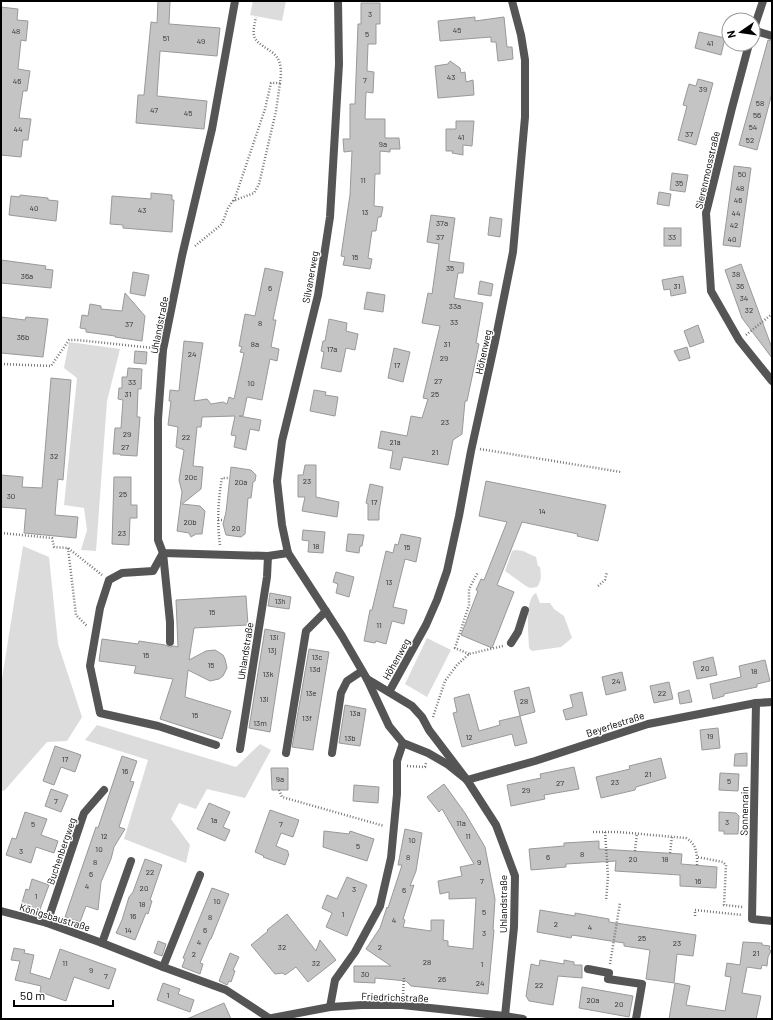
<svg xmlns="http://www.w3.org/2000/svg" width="773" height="1020" font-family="Barlow,sans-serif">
<rect width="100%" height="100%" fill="#fff"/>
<g fill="#dcdcdc">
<path d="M253 1H286L282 21 250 15Z"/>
<path d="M69 342 120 349 107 401 96 551 81 550 87 530 84 508 64 505 77 378 64 368Z"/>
<path d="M23 546 49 557 58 644 82 717 67 741 47 742 4 791 1 790V685Z"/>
<path d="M516 550 523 551 536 557 538 566 540 567C541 574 542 581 537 587L530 588 526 586 505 571 512 551Z"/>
<path d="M536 593 540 603H550L554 609 564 616 572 638 561 647 532 651 529 648C529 636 524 599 536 593Z"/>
<path d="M427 638 451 650 427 697 405 684Z"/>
<path d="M97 725 236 767 260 744 271 750 245 798 207 789 196 809 179 803 171 819 190 845 186 863 124 839 148 760 85 740Z"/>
</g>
<g fill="#c4c4c4" stroke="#999">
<path d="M158 1H170L169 24 220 28 217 56 160 51 157 96 207 101 204 129 136 123 138 95H144L151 22 157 23Z"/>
<path d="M361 3H380V24H376V44H368L367 71 374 72 373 93 366 92 365 119H385V138H399L400 149H390V152L380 151V174H375L374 206 383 207 381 217H378L376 231H372L368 258 372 259 370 269 343 265 345 257 341 256 350 195 352 151 344 152 343 139H350V104H355L358 24H361Z"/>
<path d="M1 7 18 9 17 20 28 21 26 41 21 40 18 69 30 71 27 91H23L19 118 31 119 28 140H23L21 157 1 155Z"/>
<path d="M475 17V21L504 17 507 47H512L513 59 498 61 496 42H491V37L440 41 438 21Z"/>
<path d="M699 32 725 38 721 55 695 48Z"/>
<path d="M768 40 772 41V93L757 150 739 145Z"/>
<path d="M450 61 460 68 461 73 465 72 466 82 473 80 474 95 438 98 435 66 448 64Z"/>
<path d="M698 79 713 83 696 145 678 140 687 106 683 105 689 84 696 86Z"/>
<path d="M456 121H474L472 146 463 145V155L452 153 453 151H446V129H456Z"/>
<path d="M734 166 751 168 740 247 723 245Z"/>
<path d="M672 173 688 175 685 192 670 190Z"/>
<path d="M659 192 671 194 669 206 657 204Z"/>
<path d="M151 193 172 195V200H174L172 232 123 228V225L110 224 112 196 151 199Z"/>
<path d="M20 195 48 198V200L58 201 56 221 9 215 11 196 20 197Z"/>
<path d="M431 215 455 218 449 261 464 263 463 273H458L454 298 483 303 476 343 479 344 467 401H465L462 434 453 440 448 465 403 457 400 470 390 468 393 451 378 448 381 431 407 436 411 416 422 418 428 399 423 398 440 326 422 323 428 293 432 294 439 244 427 242Z"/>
<path d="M490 217 502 219 500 237 488 235Z"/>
<rect x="664" y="228" width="17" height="18"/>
<path d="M1 260 46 266 45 269 53 270 51 288 1 283Z"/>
<path d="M741 264 772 348V358L742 318 725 270Z"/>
<path d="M265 268 283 272 273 320H276L271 347 279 349 277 361 270 359 262 400 247 397 243 416H239L261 420 259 431 250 429 246 450 234 447 236 436 231 435 235 416 202 417 201 427H197L193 466 203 467 201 489 182 504 200 506 205 511 202 534H196L191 537 189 533 177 531 182 492 179 480 184 450 176 447 178 427 168 425 171 401H169L170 390 179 391 184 341 203 343 194 401 207 399 211 404 223 402 227 404 229 397 234 399 244 353 240 352 242 347 239 346 245 314 255 316Z"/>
<path d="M133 272 149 275 145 296 130 293Z"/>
<path d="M683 276 686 293 671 296 670 289 664 290 662 280Z"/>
<path d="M480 281 493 284 491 296 478 294Z"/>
<path d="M367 292 385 295 383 312 364 309Z"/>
<path d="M125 293 145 316 142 341 115 337V336L86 332V329L80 328 82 315 88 316 90 304 101 306V309L122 311Z"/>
<path d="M1 317 25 320 26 317 48 319 43 357 1 353Z"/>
<path d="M329 319 347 323 346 331 358 334 355 350 346 348 341 372 321 368 324 352 321 351 323 341H325Z"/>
<path d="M698 325 704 342 690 347 684 331Z"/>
<path d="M687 347 690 358 679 361 674 351Z"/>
<path d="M394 348 410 352 403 382 388 378Z"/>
<path d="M135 351 147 352 146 364 134 363Z"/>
<path d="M128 368 142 369 141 389H138L137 417H140L137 456 120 455V454H113L115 428H121L123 400 118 399 119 388H122V377H127Z"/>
<path d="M51 378 71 380 63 480 58 479 55 515 78 517 76 538 24 533 26 509 1 507V475L23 477 22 487 42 488Z"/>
<path d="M314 390 326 392 325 395 338 397 335 416 310 411Z"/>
<path d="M305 465H316V497L339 502 337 517 302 511 305 497H298V475H303Z"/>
<path d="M231 467 251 470 256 475 255 481 253 482 251 498H248L245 534 241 537 226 535 223 524 226 512Z"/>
<path d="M114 477H131V505H137V518H130L129 545 112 544Z"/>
<path d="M486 481 606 505 598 541 577 536 578 534 522 522 497 585 514 592 492 648 461 635 478 591 476 590 481 579 484 580 507 522 479 516Z"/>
<path d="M370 484 383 487 379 512V520H368V504L366 503Z"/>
<path d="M303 530 325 532 323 553 308 552 309 541 302 540Z"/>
<path d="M348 534 364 535 362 546H360L359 553 346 551Z"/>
<path d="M401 534 421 538 416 562 405 559 393 607 407 610 404 624 392 621 386 644 376 641 375 643 364 641 370 610H372L386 551 393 553 395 544 398 545Z"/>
<path d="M336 572 354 577 349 597 336 593 338 584 333 582Z"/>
<path d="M270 593 291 597 289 609 268 606Z"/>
<path d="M246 596 248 625 194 628 189 660 206 651 215 650 223 655 225 659 227 668 223 676 219 679 210 681 188 670 185 697 231 711 222 739 160 719 173 679 134 673 136 666 99 661 102 639 138 644 139 641 165 645 170 647 174 646 178 647 176 600Z"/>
<path d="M265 629 285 633 270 732 249 728Z"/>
<path d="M309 649 329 652 313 750 292 747Z"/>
<path d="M713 657 717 675 697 679 693 662Z"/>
<path d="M765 660 770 681 757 684V687L724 694V696L713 699 710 684 741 677 739 666Z"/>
<path d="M622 672 626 690 606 695 602 677Z"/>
<path d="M669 682 673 699 654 703 650 686Z"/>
<path d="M529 687 535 712 520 716 527 743 515 746 512 734 462 747 453 713 457 712 454 698 469 694 479 731 500 725 499 721 520 716 514 691Z"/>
<path d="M689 690 692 702 680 704 678 693Z"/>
<path d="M582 692 587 715 566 720 563 710 573 707 570 695Z"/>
<path d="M345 705 366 709 360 746 339 743Z"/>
<path d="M718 728 720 748 702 750 700 730Z"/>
<path d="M55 746 81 755 75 772 61 767 54 785 43 781Z"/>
<path d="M747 753V766H734L735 754Z"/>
<path d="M122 756 137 761 130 781 134 782 119 827 125 829 114 847 111 859 101 882 98 910 86 906 80 922 65 917 96 827 98 828Z"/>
<path d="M661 758 666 778 636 787 635 790 601 798 596 777 630 769 629 766Z"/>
<path d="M574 767 579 789 544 795 545 799 511 806 507 785 541 778 540 774Z"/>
<path d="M271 768H288V790H272Z"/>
<path d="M720 773 739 774 738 791 719 790Z"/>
<path d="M444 784 465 813 485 847 495 899 493 930H494L488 994 411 986 406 981 375 978V983L354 982V966H391L366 949 380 928 387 907 388 908 402 865H398L405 829 422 833 416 871 410 886 414 885 403 919 405 920 403 927 431 931V920H444L443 940 448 941V946L473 949 476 898 449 899V892L440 894 438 881 462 876 460 867 474 864 442 809 439 812 427 797Z"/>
<path d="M354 785 379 787 378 803 353 801Z"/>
<path d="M51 789 68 795 61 812 45 806Z"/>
<path d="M209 803 230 812 223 827 230 830 225 841 197 829Z"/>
<path d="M270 810 299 820 293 837 281 833 276 846 288 851V853L289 854 285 865 263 857 264 856 255 852Z"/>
<path d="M25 812 47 819 41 835 58 841 54 853 36 847 31 863 6 855 12 838 16 839Z"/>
<path d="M719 812 736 813 739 816 738 834H724V831H719Z"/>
<path d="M324 831 349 834 350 831 374 839 367 861 323 847Z"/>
<path d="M599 841V849L682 854 681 864 717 867 716 888 680 886V875L615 871 616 861 566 864V867L531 870 529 849 564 846V843Z"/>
<path d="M145 859 162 865 150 900 152 901 148 914 146 913 135 940 116 933 122 920 129 897 133 892Z"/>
<path d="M347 877 367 885 347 936 326 927 332 913 322 908 327 895 337 899Z"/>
<path d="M32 879 49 885 39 912 21 906 26 889 29 890Z"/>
<path d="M212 888 229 894 211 939H210L200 963 203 964 200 974 182 967 185 959 183 958Z"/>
<path d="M540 910 575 916V913L609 919V922L696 935 693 956 677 954 674 983 646 979 650 950 624 946V943L572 935 571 938 537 932Z"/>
<path d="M287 914 316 951 320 940 336 960 308 982 296 967 285 975 283 973 275 974 251 945 268 931 267 930Z"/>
<path d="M158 941 166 944 162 956 154 953Z"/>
<path d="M743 942 762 943V945L770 946 769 949 771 951 768 957 767 966 762 965 761 969 747 967 742 993 761 996 756 1019H669L675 983 690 986 686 1005 725 1011 731 977 725 976 727 963 740 965Z"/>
<path d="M14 948 25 950 24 953 34 955 30 973 50 979 60 949 116 969 109 989 74 977 66 1001 40 992 41 986 15 980 20 961 11 960Z"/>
<path d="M230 953 239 957 233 970 235 971 231 982 229 981 227 985 219 981Z"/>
<path d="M540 960 564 964V960L574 962V965H582V978L558 976 553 1005 529 1001 526 996 531 964 539 966Z"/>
<path d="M163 983 180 989 178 994 194 1000 190 1012 157 1000Z"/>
<path d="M582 987 633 996 629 1017 579 1008Z"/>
<path d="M224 1003 231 1019H187Z"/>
</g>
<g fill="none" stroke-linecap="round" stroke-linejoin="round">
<g stroke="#777" stroke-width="2.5" stroke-dasharray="1 2" stroke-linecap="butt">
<path d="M234 201 265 109 271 83H280C281 76 282 66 278 59 276 55 272 52 269 50 251 39 252 36 256 17"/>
<path d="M195 246 222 224 228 208 233 201 254 193 259 184 276 111 280 83"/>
<path d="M746 335 772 314"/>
<path d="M1 364 51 366 69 340H77L153 348"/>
<path d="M480 449 621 472"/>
<path d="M218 520H224"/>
<path d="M1 533 52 538 54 547 68 548 102 575"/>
<path d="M220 545C217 523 218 500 222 478H228"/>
<path d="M68 548 76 615 87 626"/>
<path d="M598 586 605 580 607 572"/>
<path d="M469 654 455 648 469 605V589L478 572"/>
<path d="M433 717 445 681 457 665 469 654 503 646"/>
<path d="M407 766 425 767 426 763"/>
<path d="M279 790 282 797 384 826"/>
<path d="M593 832H618L686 838C694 843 696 848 697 857"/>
<path d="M605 832 608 876 606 901"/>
<path d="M635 851 637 833"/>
<path d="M670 853 672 836"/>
<path d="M697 865V857L723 862 726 865 724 905 743 907"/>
<path d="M695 916V910L742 915"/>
<path d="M610 964 620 903"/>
<path d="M403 997 404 977"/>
</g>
<g stroke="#555" stroke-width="8">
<path d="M753 30 772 36"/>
<path d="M163 553 153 571 122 573 109 580 100 608 90 666 100 713 158 726 216 745"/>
<path d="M163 553 170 622V642"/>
<path d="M240 749 267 577 268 556"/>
<path d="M286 753 306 631 326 611"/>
<path d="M332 753 341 693 347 681 362 671"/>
<path d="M588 969 609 973 608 979 642 984 636 1019"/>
</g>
<path stroke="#555" stroke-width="8" d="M511 643 518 632 525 610"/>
<g stroke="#555" stroke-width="8">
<path d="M235 1 212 129 182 256 163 350 158 419V540L163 553 268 556 288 553"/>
<path d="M338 1 339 64 330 217 318 295 282 441 277 481 282 525 288 553 342 636 367 679 389 726 403 743 428 753 447 764 467 780"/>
<path d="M753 31 763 1"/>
<path d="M749 44 732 108 706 213 711 291 739 340 772 381"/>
<path d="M367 679 412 706 422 717 429 730 467 780 496 825 515 876 514 927 505 1016"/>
<path d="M389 692 426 625 437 600 447 571 459 516 471 451 495 342 513 252 525 117V60L521 35 512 1"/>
<path d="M756 703 752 919 772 921"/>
<path d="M467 780 535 761 648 724 756 703 772 702"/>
<path d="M1 911 47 923 102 943 163 967 226 990 269 1018"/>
<path d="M47 923 84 813 104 790"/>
<path d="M102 943 131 861"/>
<path d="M163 967 200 875"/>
<path d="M330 1007 335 980 355 952 380 906 391 858 397 794V761L403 743"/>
<path d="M267 1019 330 1007 362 1005H402L505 1016 523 1019"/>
</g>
</g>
<g text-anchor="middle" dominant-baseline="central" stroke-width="3" stroke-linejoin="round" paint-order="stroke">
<g font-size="8" fill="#313131">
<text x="370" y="14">3</text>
<text x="457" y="30">45</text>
<text x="16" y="31">48</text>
<text x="367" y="34">5</text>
<text x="166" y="38">51</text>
<text x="201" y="41">49</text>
<text x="710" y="43">41</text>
<text x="451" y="77">43</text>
<text x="365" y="80">7</text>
<text x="17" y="81">46</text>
<text x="703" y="89">39</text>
<text x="760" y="103">58</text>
<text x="154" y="110">47</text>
<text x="188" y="113">45</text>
<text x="757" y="115">56</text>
<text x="753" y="127">54</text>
<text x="18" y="129">44</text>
<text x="689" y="134">37</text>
<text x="461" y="137">41</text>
<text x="750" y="140">52</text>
<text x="383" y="144">9a</text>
<text x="742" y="174">50</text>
<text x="363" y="180">11</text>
<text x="679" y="183">35</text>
<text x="740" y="188">48</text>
<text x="738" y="200">46</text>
<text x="34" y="208">40</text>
<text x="142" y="210">43</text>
<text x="365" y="212">13</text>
<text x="736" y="213">44</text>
<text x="442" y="223">37a</text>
<text x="734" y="225">42</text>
<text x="440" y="237">37</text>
<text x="672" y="237">33</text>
<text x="732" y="239">40</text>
<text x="355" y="257">15</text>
<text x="450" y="268">35</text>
<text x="736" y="274">38</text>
<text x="27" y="276">36a</text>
<text x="677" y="286">31</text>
<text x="740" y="286">36</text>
<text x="270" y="288">6</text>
<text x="744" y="298">34</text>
<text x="455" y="306">33a</text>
<text x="749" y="310">32</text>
<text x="454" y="322">33</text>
<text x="260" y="323">8</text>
<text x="129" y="324">37</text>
<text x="23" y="337">36b</text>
<text x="255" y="344">8a</text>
<text x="447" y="344">31</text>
<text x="332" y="349">17a</text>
<text x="192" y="354">24</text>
<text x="444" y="358">29</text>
<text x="397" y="365">17</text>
<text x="438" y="381">27</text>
<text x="132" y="382">33</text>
<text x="251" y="383">10</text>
<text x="128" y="394">31</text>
<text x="435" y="394">25</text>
<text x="445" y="422">23</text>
<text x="127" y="434">29</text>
<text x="186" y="437">22</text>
<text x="395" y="442">21a</text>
<text x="125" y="447">27</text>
<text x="435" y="452">21</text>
<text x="54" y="456">32</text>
<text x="191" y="477">20c</text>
<text x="307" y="481">23</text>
<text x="241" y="482">20a</text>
<text x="123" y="494">25</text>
<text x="11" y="496">30</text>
<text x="374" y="502">17</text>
<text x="542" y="511">14</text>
<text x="190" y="522">20b</text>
<text x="236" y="528">20</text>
<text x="122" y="533">23</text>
<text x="316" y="546">18</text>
<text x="407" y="547">15</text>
<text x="389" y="582">13</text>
<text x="280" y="601">13h</text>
<text x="212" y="612">15</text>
<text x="379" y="625">11</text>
<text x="274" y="637">13i</text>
<text x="272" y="650">13j</text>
<text x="146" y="655">15</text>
<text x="317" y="657">13c</text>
<text x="211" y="665">15</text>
<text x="705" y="668">20</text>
<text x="315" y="669">13d</text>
<text x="754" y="671">18</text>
<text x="268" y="674">13k</text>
<text x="616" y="681">24</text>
<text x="311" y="693">13e</text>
<text x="662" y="693">22</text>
<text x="264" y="699">13l</text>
<text x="524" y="701">28</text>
<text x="355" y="713">13a</text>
<text x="195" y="715">15</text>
<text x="307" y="718">13f</text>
<text x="260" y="723">13m</text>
<text x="710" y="736">19</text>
<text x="469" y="737">12</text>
<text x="350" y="738">13b</text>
<text x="65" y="759">17</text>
<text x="125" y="771">16</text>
<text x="648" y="774">21</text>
<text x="280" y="779">9a</text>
<text x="729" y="781">5</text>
<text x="615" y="782">23</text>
<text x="560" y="783">27</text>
<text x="526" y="790">29</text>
<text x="56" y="801">7</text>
<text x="214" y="820">1a</text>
<text x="727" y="822">3</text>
<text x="461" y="823">11a</text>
<text x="33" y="824">5</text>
<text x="281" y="824">7</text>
<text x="104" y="836">12</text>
<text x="468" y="836">11</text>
<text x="412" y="840">10</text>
<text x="358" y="846">5</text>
<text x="99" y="849">10</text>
<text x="21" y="851">3</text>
<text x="582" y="854">8</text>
<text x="408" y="857">8</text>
<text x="548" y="857">6</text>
<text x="633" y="859">20</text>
<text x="665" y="859">18</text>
<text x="95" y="862">8</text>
<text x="479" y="862">9</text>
<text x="150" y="872">22</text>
<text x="91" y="874">6</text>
<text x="482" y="881">7</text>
<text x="698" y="881">16</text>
<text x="87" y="886">4</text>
<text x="144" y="888">20</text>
<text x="354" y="889">3</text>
<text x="404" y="890">6</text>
<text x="36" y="896">1</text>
<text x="217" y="901">10</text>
<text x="142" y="904">18</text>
<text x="484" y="912">5</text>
<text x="343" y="914">1</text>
<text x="133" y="916">16</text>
<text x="210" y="917">8</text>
<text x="394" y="920">4</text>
<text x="556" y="924">2</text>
<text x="590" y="927">4</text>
<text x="128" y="930">14</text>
<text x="205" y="930">6</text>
<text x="484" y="933">3</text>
<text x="642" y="938">25</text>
<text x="199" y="942">4</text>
<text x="677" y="943">23</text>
<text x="282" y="947">32</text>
<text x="380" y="947">2</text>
<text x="756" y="953">21</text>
<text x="194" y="954">2</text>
<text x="427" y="962">28</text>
<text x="65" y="963">11</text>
<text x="316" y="963">32</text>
<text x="482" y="964">1</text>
<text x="91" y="970">9</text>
<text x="365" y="974">30</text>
<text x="106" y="976">7</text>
<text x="442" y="979">26</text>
<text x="480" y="983">24</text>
<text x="539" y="985">22</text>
<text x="168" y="995">1</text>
<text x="593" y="1000">20a</text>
<text x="619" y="1004">20</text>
</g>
<g font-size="10" fill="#000" stroke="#fff">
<text transform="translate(707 170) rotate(-77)">Sierenmoosstraße</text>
<text transform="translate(310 277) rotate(-80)">Silvanerweg</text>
<text transform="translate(159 325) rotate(-79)">Uhlandstraße</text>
<text transform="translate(483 352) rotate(-78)">Höhenweg</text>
<text transform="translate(245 651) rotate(-81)">Uhlandstraße</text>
<text transform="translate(396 659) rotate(-61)">Höhenweg</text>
<text transform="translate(615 724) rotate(-18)">Beyerlestraße</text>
<text transform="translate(744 811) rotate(-89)">Sonnenrain</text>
<text transform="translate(61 851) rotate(-71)">Buchenbergweg</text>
<text transform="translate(503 904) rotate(-90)">Uhlandstraße</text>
<text transform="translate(55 917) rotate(17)">Königsbaustraße</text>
<text transform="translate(395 997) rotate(2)">Friedrichstraße</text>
</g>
</g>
<rect width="773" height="1020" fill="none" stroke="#000000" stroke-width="4"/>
<g transform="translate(741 32) rotate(257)"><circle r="19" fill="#ffffff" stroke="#999999"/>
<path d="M0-3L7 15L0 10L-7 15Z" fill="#000000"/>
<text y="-6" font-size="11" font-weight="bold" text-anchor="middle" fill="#000000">N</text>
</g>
<path d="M14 1000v6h99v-6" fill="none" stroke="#000000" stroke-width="2"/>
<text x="20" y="1000" font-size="12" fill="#000000" stroke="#ffffff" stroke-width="3" paint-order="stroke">50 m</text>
</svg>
